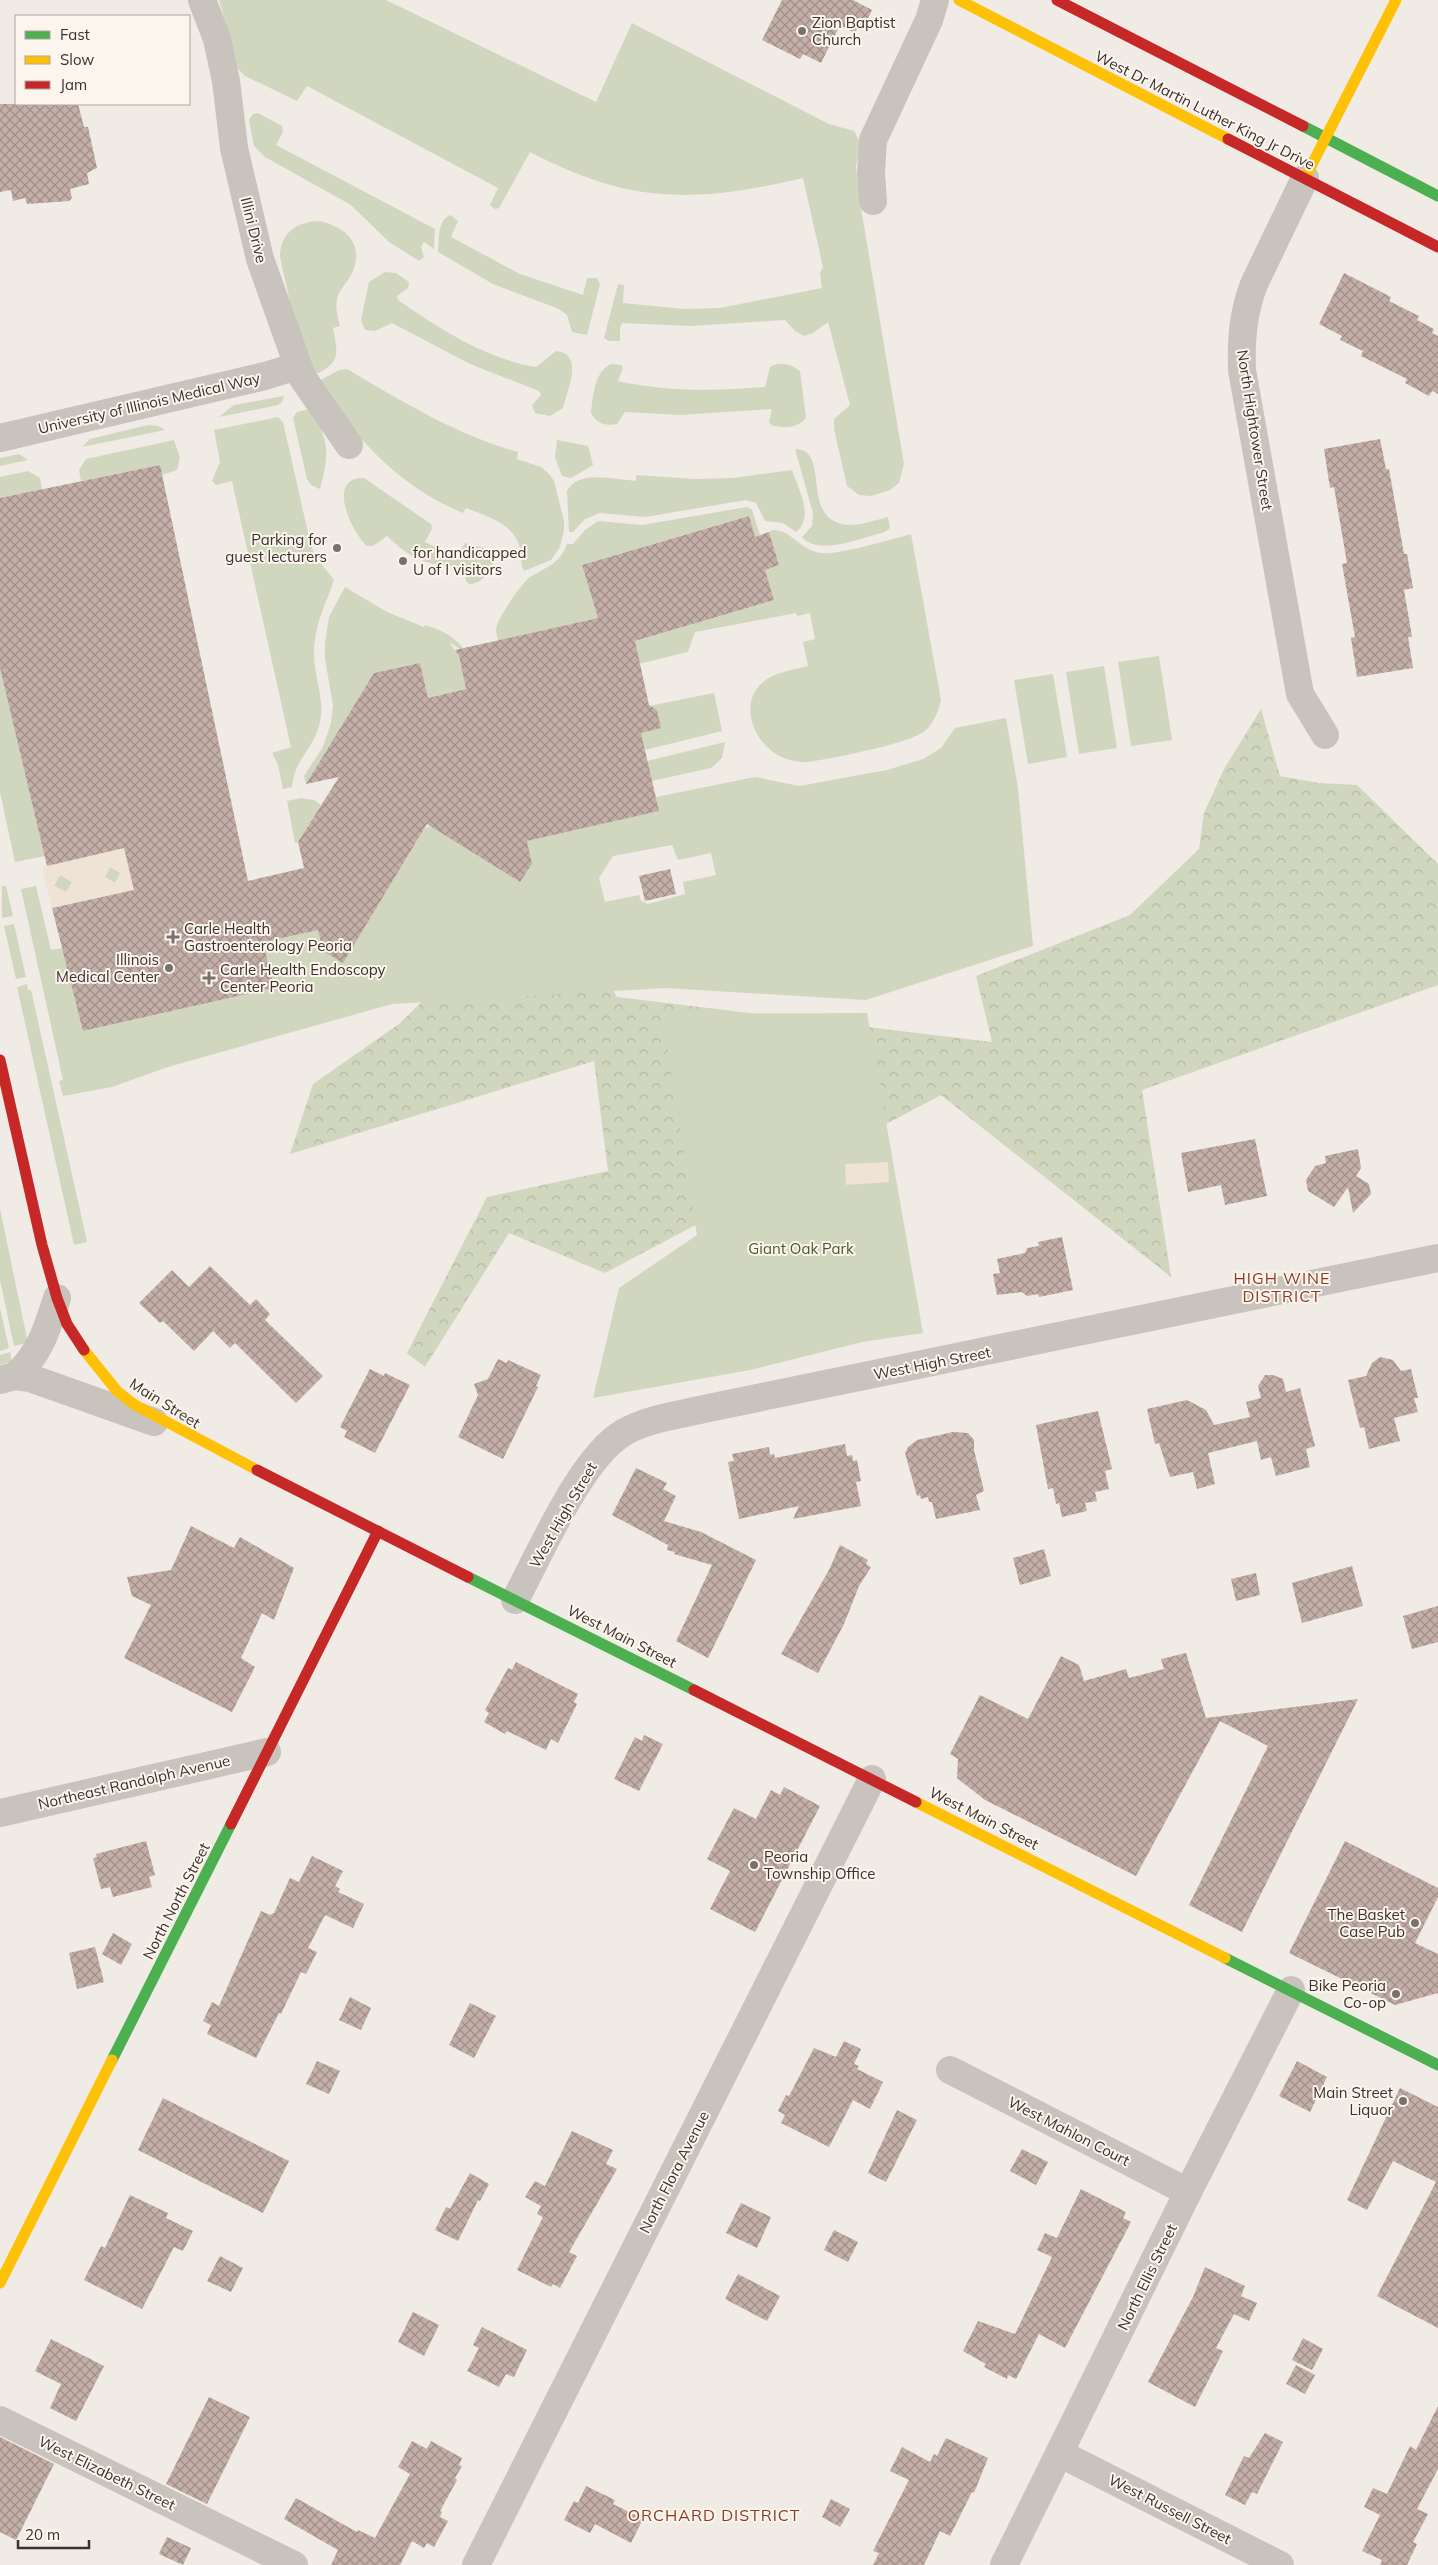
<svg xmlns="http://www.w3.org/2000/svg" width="1438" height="2565" font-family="Mulish,sans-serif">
<defs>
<pattern id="forest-crowns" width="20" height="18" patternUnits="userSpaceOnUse" patternTransform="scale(1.25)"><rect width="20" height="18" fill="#d1d6bf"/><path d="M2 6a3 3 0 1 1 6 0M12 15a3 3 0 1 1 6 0" fill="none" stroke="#b4b8a4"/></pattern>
<pattern id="building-cross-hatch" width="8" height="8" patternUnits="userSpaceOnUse" patternTransform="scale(1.25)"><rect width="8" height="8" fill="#c3afa7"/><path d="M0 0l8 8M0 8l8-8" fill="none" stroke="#a08f88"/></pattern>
</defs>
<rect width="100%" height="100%" fill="#f0ebe5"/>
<path fill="url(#forest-crowns)" d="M1261 709 1280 776 1319 783 1357 785 1438 864V985L1142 1090 1171 1277 941 1095 605 1273 509 1233 425 1367 407 1353 487 1197 608 1171 594 1061 290 1154 313 1084 399 1024 471 955 594 957 617 997 992 1042 976 976 1130 915 1199 849 1204 813 1224 769Z"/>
<g fill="#d1d6bf" fill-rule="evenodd">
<path d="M219 0H386L596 102 632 23 829 124 854 131 860 142 856 167 859 196 904 464 899 483 890 490 871 496 859 495 847 486 834 429V419L850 405 828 322 813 333 804 336 795 331 785 320 691 326 622 323 620 328V341H609L604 338 618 284 624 285 623 303 684 309 720 308 822 288 820 273 823 267 803 178C694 203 632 205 530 152L499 208 495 209 490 205 498 188 307 86 297 101 245 76 238 69Z"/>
<path d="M258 113 282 126 283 132 276 145 435 229 434 249 424 242 421 247 424 257 419 261 416 259 389 242 351 205 265 157 254 146 249 120 253 114Z"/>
<path d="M451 215 458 221 451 237 520 274 583 295 587 278H597L600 284 587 335 572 332 567 315 559 309 493 284 438 252C439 241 437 219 451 215Z"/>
<path d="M318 221C346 226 365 244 352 273 348 282 339 289 337 299 335 308 338 317 340 326L333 328C338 354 341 362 315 375L294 320 280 257C280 234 296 222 318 221Z"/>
<path d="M385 272 396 273 409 282 408 288 397 296 398 300C438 328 486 359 536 367L556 351C585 354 567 390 563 408L550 416 535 413 532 405 541 395 539 391 470 364 392 323 375 331 365 330 361 320 369 282Z"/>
<path d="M611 364 621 365 623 368 618 381C666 392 716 391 765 387L770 367C780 361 791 364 800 371L806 418C798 428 783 429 771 425L769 422 772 409 680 415 625 412 617 424C605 426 597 424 591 413 593 396 594 372 611 364Z"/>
<path d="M347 369C401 401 457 435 518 452L517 459 541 467 549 474 554 481 564 521V530L560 547 551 560 524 571C520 565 522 555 520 548 513 522 487 517 466 508L463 513C401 488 353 437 319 381L339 370Z"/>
<path d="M284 396 282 402 278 405 219 417 234 405Z"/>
<path d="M310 409C330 441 329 454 320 489L311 485 307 479 293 418 297 412Z"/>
<path d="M278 417 283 422 311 546 316 557 334 580C325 606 314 626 314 654 314 677 325 699 320 722 314 750 295 757 292 787L283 789 278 765 272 753 291 747 232 481 216 485 212 481 220 462 214 430Z"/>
<path d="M148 425 159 426 165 430 82 447 90 439Z"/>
<path d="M174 440 180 458 177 470 162 475 160 465 81 481 79 470 86 459Z"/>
<path d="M557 440 588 446 593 465 571 478 562 476 555 457Z"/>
<path d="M795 449C833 449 797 523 850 525 862 525 876 520 888 517L890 528 885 532C863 537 819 557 802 537L812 526 813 513Z"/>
<path d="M19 454 28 460 0 466V458Z"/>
<path d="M792 470C798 488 815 518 796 532L783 523 765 521 756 503 746 500 645 517 600 513 585 519 573 532H569L567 491C579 469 616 480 636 481V475L696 479 733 478Z"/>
<path d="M28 471 40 478 42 490 0 498V477Z"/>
<path d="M364 478 431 524 432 529 425 542 456 558 465 543 484 548 493 560C491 572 482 584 469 584L466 581 464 566C429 567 412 560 387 536L373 546H367C352 533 325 477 364 478Z"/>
<path d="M747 507 752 510 760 535 755 537 748 516 582 565 598 618 498 641C497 635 495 630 497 625 499 617 523 581 530 577 546 567 560 564 567 544H573L585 530 598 521 642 525Z"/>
<path d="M773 530C792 530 798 549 820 553 835 556 893 539 911 534L941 700C938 712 934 722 926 730 911 744 832 758 809 762 803 763 796 761 790 760 759 753 735 708 762 683 774 672 793 670 808 666L803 642 815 639 810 613 797 616 796 613 695 632 688 652 626 667 622 645 774 600 765 570 779 565 769 532Z"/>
<path d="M345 587 387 612 424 627 425 625C440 630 452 634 463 648L460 649 449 642 459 656 466 689 428 698 420 663 374 673 306 784 304 776 323 747 331 723 333 705 325 659V643L329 617Z"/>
<path d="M1159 656 1172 740 1131 746 1118 662Z"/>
<path d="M1104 666 1117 748 1079 754 1066 672Z"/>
<path d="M0 668 45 856 15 862 0 792Z"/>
<path d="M1053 674 1067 757 1028 764 1014 680Z"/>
<path d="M714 693 722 731 645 750 641 733 661 728 657 710 649 706Z"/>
<path d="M1006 718 1018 788 1033 946 866 1000 665 988 392 1004 168 1067 112 1087 63 1096 59 1081 63 1080 21 889 36 886 51 950 63 948 84 1031 274 988 260 929 318 930 323 951 343 962 425 828 431 826 520 882 532 864 527 841 658 811 656 797 755 777 799 786 887 770 923 759 941 748 955 728ZM672 845 678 860 711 853 716 875 683 882 685 894 648 904 641 901 639 895 605 902 599 878 613 856Z"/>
<path d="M725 742 722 758 711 768 652 781 647 761Z"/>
<path d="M301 798 314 800 321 805 298 842 295 843 287 801Z"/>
<path d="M110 867 121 873 115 883 105 877Z"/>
<path d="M60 875 72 882 66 892 54 886Z"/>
<path d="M2 886H6L13 916 2 918Z"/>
<path d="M14 924 26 977 16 979 4 926Z"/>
<path d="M27 984 28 990H31L87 1242 74 1245 17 987Z"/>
<path d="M867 1013 923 1333 862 1342 750 1370 593 1398 619 1288 697 1235 662 1014Z"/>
<path d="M0 1209 28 1343 14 1346 0 1280Z"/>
<path d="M0 1308 9 1348 0 1351Z"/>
<path d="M10 1352 12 1362 0 1365V1355Z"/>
</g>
<g fill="#eee3d5" fill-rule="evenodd">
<path d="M124 848 134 890 52 908 42 867ZM110 867 120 873 115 883 105 877ZM60 875 72 882 66 892 54 886Z"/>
<path d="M888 1162 889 1182 846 1185 845 1164Z"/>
</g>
<g fill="url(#building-cross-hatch)">
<path d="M782 0H853L872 10 863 29 858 27 855 33 840 25 821 63 803 54 800 59 762 40Z"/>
<path d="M0 104H78L84 127H88L97 168 87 173 89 184 70 189 72 198 69 201 27 204 25 198 13 201 11 190 0 192Z"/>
<path d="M1344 273 1391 297 1389 301 1419 316 1417 320 1434 329 1432 333 1438 336V394L1432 391 1429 396 1405 383 1407 379 1361 356 1363 351 1340 340 1342 336 1319 324Z"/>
<path d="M1380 439 1386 469H1389L1404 554H1407L1413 588 1404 590 1412 637H1408L1413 668 1357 677 1351 638 1355 637 1342 564 1347 563 1334 487 1330 488 1324 449Z"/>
<path d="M160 465 248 881 304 868 298 842 339 777 306 784 374 673 420 663 428 698 466 689 459 656 455 650 598 618 582 565 749 516 755 537 769 532 779 565 765 570 774 600 635 641 649 705 657 710 661 728 641 733 659 811 527 841 532 864 520 882 427 824 343 963 323 951 318 930 263 942 274 988 83 1031 52 908 134 890 124 848 47 866 0 668V498Z"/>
<path d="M670 869 676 894 645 901 639 876Z"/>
<path d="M1255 1139 1267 1196 1225 1205 1221 1185 1188 1192 1181 1153Z"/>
<path d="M1358 1149 1361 1168 1356 1176 1369 1184 1371 1194 1353 1213 1348 1187 1334 1207 1308 1191 1306 1180 1315 1166 1326 1163 1325 1156Z"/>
<path d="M1062 1237 1073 1290 1039 1297 1038 1294 1027 1296 1022 1292 997 1295 993 1274 1000 1273 997 1259 1025 1253 1027 1248 1039 1246 1038 1242Z"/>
<path d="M210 1266 250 1305 256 1299 270 1314 265 1320 323 1376 296 1403 235 1343 230 1348 213 1331 194 1351 163 1321 160 1323 139 1303 172 1270 189 1287Z"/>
<path d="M1380 1357 1393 1360 1401 1371 1411 1369 1418 1398H1414L1418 1412 1394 1418 1400 1441 1369 1449 1364 1427 1360 1428 1348 1380 1366 1376 1372 1363Z"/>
<path d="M498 1359 507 1363 508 1360 541 1375 536 1386 538 1387 503 1459 458 1437 478 1395 474 1384 488 1379Z"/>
<path d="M370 1369 384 1376 385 1373 410 1385 375 1453 344 1437 347 1431 340 1427Z"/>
<path d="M1265 1375H1273L1283 1379 1286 1392 1300 1388 1315 1446 1306 1449 1310 1467 1276 1476 1271 1457 1261 1460 1257 1441 1208 1453 1215 1484 1197 1489 1193 1472 1170 1477 1159 1443 1155 1444 1147 1409 1187 1400 1206 1410 1214 1425 1250 1417 1246 1402 1261 1398 1258 1386Z"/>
<path d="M1098 1411 1112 1469 1105 1471 1109 1489 1095 1492 1097 1501 1085 1503 1087 1511 1062 1517 1059 1503 1056 1504 1053 1488 1048 1489 1036 1425Z"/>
<path d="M953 1432 968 1433 974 1440V1450L984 1491 976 1495 980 1510 936 1519 932 1502H929L928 1497 921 1499 920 1495 917 1496 905 1453 908 1447 917 1440Z"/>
<path d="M845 1444 847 1456 852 1455 853 1461 857 1460 861 1481 856 1482 861 1506 793 1519 799 1506 739 1519 728 1462 734 1461 732 1454 769 1447 770 1455 774 1454 775 1458Z"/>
<path d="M636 1468 667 1483 663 1489 676 1496 664 1521 701 1532 756 1560 708 1658 676 1641 712 1565 674 1554 675 1552 667 1550 668 1545 612 1515Z"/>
<path d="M191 1526 234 1548 240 1537 294 1568 274 1620 262 1613 241 1658 255 1667 232 1712 124 1658 151 1605 132 1596 127 1577 171 1570Z"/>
<path d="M840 1545 868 1560 866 1564 871 1567 859 1586 844 1624 818 1673 781 1654 829 1570Z"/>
<path d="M1044 1549 1051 1576 1020 1585 1013 1558Z"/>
<path d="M1352 1566 1363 1606 1302 1623 1292 1583Z"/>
<path d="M1256 1573 1260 1595 1236 1601 1231 1579Z"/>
<path d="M1438 1606V1642L1412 1649 1403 1616Z"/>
<path d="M1186 1653 1206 1718 1358 1699 1242 1932 1189 1905 1268 1746 1220 1721 1136 1876 985 1800 957 1778 958 1759 950 1754 980 1695 1028 1719 1061 1656 1079 1665 1084 1681 1126 1669 1129 1678 1164 1669 1161 1659Z"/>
<path d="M516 1662 578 1694 574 1702 577 1704 558 1743 551 1739 546 1750 507 1731 505 1734 484 1722 489 1713 485 1710 508 1668 512 1670Z"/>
<path d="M644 1735 663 1744 639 1791 614 1779 635 1737 642 1741Z"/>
<path d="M784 1787 820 1806 755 1932 710 1909 730 1871 707 1859 734 1808 756 1819 771 1790 780 1795Z"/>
<path d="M146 1841 155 1875 149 1877 152 1887 113 1897 110 1887 101 1889 93 1858 97 1857 96 1854Z"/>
<path d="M1345 1841 1438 1888V1897L1415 1943 1438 1954V1993L1395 2005 1289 1953Z"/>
<path d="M312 1856 343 1871 335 1886 340 1889 338 1892 364 1904 353 1928 325 1915 308 1948 317 1952 306 1974 301 1972 281 2014 279 2013 256 2058 207 2034 211 2025 203 2021 212 2002 219 2006 261 1911 270 1915 274 1913 290 1878 299 1882Z"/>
<path d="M113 1933 132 1944 121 1965 102 1954Z"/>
<path d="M95 1947 104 1982 77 1989 69 1953Z"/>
<path d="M350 1997 371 2008 361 2030 339 2020Z"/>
<path d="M470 2003 496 2016 474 2058 449 2045Z"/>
<path d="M844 2041 861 2049 854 2064 859 2066 857 2069 883 2082 870 2109 853 2100 829 2147 781 2123 785 2115 778 2111 786 2095 789 2096 814 2048 836 2057Z"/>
<path d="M317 2061 340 2071 329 2094 306 2084Z"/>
<path d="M1297 2061 1327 2077 1310 2112 1279 2096Z"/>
<path d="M1400 2088 1438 2107V2328L1377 2296 1436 2182 1393 2161 1367 2210 1347 2200Z"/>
<path d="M163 2098 289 2161 263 2213 138 2150Z"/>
<path d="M897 2110 917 2120 886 2182 868 2173Z"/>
<path d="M572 2131 613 2150 606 2164 617 2169 569 2252 577 2256 560 2288 553 2284 551 2287 517 2270 543 2217 537 2214 541 2206 525 2197 535 2181 545 2186Z"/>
<path d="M1022 2149 1048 2162 1036 2185 1010 2171Z"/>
<path d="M470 2173 489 2184 480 2201 478 2200 458 2241 435 2230 446 2207 450 2209Z"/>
<path d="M1081 2189 1126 2212 1123 2218 1131 2222 1065 2348 1039 2334 1016 2379 1008 2375 1007 2379 984 2367 986 2364 963 2351 978 2321 1015 2334 1052 2257 1037 2250 1045 2233 1057 2238Z"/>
<path d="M130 2195 168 2213 166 2218 193 2231 183 2251 174 2247 142 2309 84 2280 101 2246 105 2248Z"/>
<path d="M741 2203 771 2217 757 2248 726 2233Z"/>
<path d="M834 2230 858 2242 848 2262 824 2250Z"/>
<path d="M220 2256 243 2268 231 2292 207 2281Z"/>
<path d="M1205 2267 1245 2286 1241 2296 1257 2303 1249 2321 1234 2314 1216 2348 1223 2351 1195 2407 1148 2382 1193 2297Z"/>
<path d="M738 2274 780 2296 767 2321 725 2299Z"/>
<path d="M413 2312 439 2325 424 2356 398 2342Z"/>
<path d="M482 2327 527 2350 514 2377 506 2374 499 2387 467 2371 479 2348 473 2345Z"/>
<path d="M1303 2338 1323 2349 1312 2370 1292 2360Z"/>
<path d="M51 2339 104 2366 76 2421 50 2408 61 2384 35 2371Z"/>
<path d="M1296 2365 1315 2375 1305 2394 1286 2384Z"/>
<path d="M209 2397 250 2417 207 2504 166 2484Z"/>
<path d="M1438 2406V2469L1417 2509 1428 2514 1413 2542 1417 2544 1407 2565H1380L1382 2560 1362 2551 1380 2515 1364 2507 1373 2488 1387 2494 1410 2446 1416 2450Z"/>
<path d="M1265 2433 1283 2442 1257 2494 1252 2492 1245 2505 1225 2495 1244 2456 1249 2458Z"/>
<path d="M0 2437 54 2464 16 2540 0 2532Z"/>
<path d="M946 2438 988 2458 974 2493 972 2492 950 2536 940 2531 924 2565H873L879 2553 873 2551 909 2480 890 2471 902 2447 930 2462 934 2454 937 2456Z"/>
<path d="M412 2441 427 2449 431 2441 462 2458 459 2465 462 2466 455 2478 457 2480 440 2511 442 2512 440 2517 448 2521 434 2547 427 2543 424 2548 412 2541 400 2565H331L338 2550 284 2519 296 2498 357 2532 358 2530 375 2538 410 2474 398 2467Z"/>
<path d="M586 2486 615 2500 613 2504 643 2519 631 2543 595 2524 590 2533 564 2520 574 2501 578 2503Z"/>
<path d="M831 2499 850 2509 840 2527 822 2517Z"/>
<path d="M167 2537 191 2548 183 2565 159 2554Z"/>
</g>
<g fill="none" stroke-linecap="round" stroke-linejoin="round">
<g stroke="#c9c3be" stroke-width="28">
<path d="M202 0 217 39 226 81 234 148 260 259 302 377 349 445"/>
<path d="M1305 178 1254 284C1243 313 1241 339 1242 370L1300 694 1325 735"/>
<path d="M873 201 871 174 873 140 929 20 935 0"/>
<path d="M0 438 265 376 297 366"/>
<path d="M15 1376C40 1354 47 1329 57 1298"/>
<path d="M0 1380 15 1376 30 1378 154 1422"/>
<path d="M515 1600C540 1554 580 1459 623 1433 646 1419 678 1415 704 1409L1438 1258"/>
<path d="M0 1813 267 1752"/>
<path d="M950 2070 1188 2192"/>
<path d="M0 2420 294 2565"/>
<path d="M1061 2454 1280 2565"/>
<path d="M476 2565 872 1779"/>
<path d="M1004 2565 1188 2192 1291 1990"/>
</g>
<g stroke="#4caf50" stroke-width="11">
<path d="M1303 126 1438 196"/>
<path d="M468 1577 694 1690"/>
<path d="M1225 1958 1438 2065"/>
<path d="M112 2060 231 1824"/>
</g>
<g stroke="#ffc107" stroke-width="11">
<path d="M959 0 1228 139"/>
<path d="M1305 178 1396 0"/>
<path d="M84 1350 117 1391 135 1405 257 1470"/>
<path d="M916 1802 1225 1958"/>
<path d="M0 2283 112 2060"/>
</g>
<g stroke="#c62828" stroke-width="11">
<path d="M1057 0 1303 126"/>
<path d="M1228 139 1438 247"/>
<path d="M0 1060 42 1245 57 1298 67 1324 84 1350"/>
<path d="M257 1470 468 1577"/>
<path d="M694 1690 916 1802"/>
<path d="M231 1824 378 1531"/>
</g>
</g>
<g fill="#7a716c" stroke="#fbf5ee" stroke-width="2">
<circle cx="802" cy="31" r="5"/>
<circle cx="337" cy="548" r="5"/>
<circle cx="403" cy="561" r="5"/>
<path d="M170.5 929.5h5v5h5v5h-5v5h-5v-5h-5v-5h5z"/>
<circle cx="169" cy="968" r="5"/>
<path d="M206.5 970.5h5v5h5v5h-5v5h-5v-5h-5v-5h5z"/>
<circle cx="754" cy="1865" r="5"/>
<circle cx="1415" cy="1923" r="5"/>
<circle cx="1396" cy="1994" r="5"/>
<circle cx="1403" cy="2101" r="5"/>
</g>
<g text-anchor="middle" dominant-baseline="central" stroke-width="4" stroke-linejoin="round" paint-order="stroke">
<g font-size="15" fill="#3b302b" stroke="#fbf5ee" text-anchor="start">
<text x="812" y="22">Zion Baptist<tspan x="812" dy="17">Church</tspan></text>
<text x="327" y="539" text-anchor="end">Parking for<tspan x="327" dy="17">guest lecturers</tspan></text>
<text x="413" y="552">for handicapped<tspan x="413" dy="17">U of I visitors</tspan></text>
<text x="184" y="928">Carle Health<tspan x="184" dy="17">Gastroenterology Peoria</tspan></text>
<text x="159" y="959" text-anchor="end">Illinois<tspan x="159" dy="17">Medical Center</tspan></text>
<text x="220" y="969">Carle Health Endoscopy<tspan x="220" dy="17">Center Peoria</tspan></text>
<text x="764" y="1856">Peoria<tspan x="764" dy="17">Township Office</tspan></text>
<text x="1405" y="1914" text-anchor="end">The Basket<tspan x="1405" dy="17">Case Pub</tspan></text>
<text x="1386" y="1985" text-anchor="end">Bike Peoria<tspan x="1386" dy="17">Co-op</tspan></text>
<text x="1393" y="2092" text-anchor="end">Main Street<tspan x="1393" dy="17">Liquor</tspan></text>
</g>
<g font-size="15" fill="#3b302b" stroke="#fbf5ee">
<text transform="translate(1205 110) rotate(27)">West Dr Martin Luther King Jr Drive</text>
<text transform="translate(254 230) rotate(76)">Illini Drive</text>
<text transform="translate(149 403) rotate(-13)">University of Illinois Medical Way</text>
<text transform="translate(1255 430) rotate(81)">North Hightower Street</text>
<text transform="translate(932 1363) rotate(-11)">West High Street</text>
<text transform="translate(165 1403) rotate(32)">Main Street</text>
<text transform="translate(563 1515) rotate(-60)">West High Street</text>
<text transform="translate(622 1636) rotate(27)">West Main Street</text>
<text transform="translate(134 1782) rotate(-13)">Northeast Randolph Avenue</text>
<text transform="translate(984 1818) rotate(27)">West Main Street</text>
<text transform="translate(176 1901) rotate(-63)">North North Street</text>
<text transform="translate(1069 2131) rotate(27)">West Mahlon Court</text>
<text transform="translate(674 2172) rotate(-63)">North Flora Avenue</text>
<text transform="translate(1147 2277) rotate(-64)">North Ellis Street</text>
<text transform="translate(107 2473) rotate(26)">West Elizabeth Street</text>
<text transform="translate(1170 2509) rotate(27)">West Russell Street</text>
</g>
<g font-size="15" fill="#4a5a2e" stroke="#fbf5ee">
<text x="801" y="1248">Giant Oak Park</text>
</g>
<g font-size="16" letter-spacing="1" fill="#8c3b22" stroke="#fbf5ee">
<text x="1282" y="1278">HIGH WINE<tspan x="1282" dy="18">DISTRICT</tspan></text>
<text x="714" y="2515">ORCHARD DISTRICT</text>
</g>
</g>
<rect x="15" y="15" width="175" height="90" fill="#fbf5ee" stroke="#aea6a0"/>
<rect x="25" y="31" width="25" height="8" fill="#4caf50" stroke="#aea6a0"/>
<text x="60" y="40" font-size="15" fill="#3b302b">Fast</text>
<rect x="25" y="56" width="25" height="8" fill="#ffc107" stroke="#aea6a0"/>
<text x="60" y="65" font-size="15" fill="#3b302b">Slow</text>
<rect x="25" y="81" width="25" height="8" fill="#c62828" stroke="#aea6a0"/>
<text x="60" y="90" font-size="15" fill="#3b302b">Jam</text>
<path d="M18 2540v8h71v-8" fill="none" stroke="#3b302b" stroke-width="2.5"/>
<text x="25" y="2540" font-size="15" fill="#3b302b" stroke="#fbf5ee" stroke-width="4" paint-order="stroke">20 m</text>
</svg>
